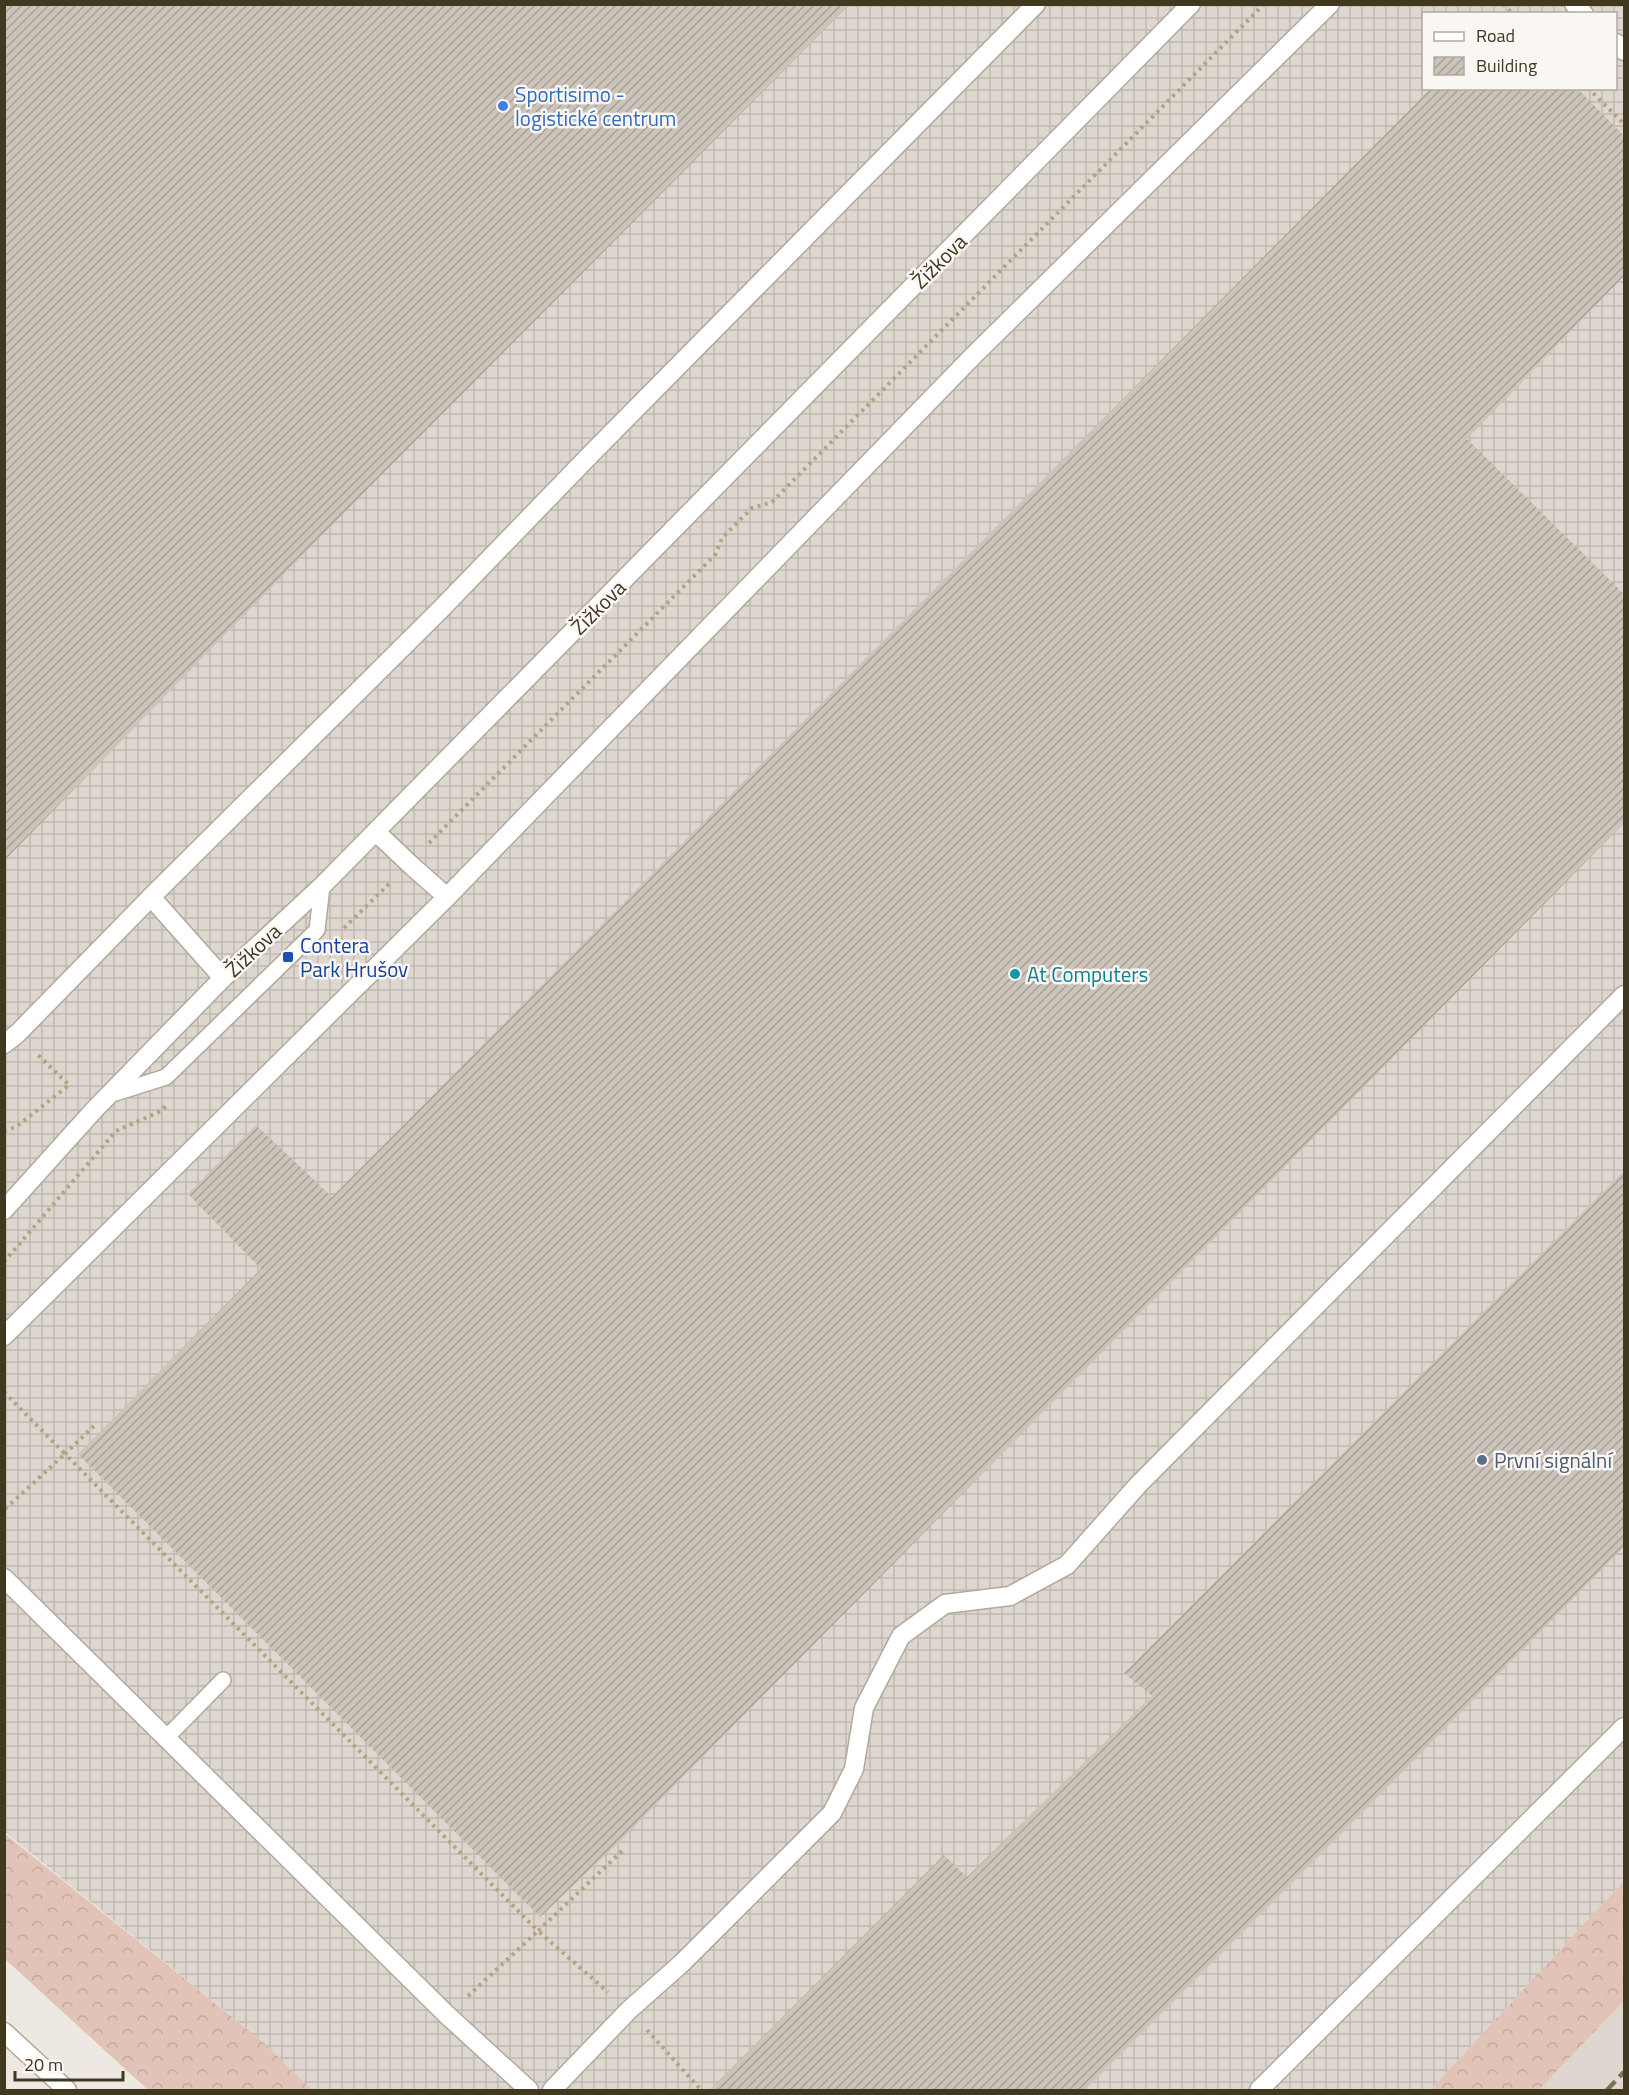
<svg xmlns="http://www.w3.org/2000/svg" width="1629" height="2095" font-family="'Titillium Web',sans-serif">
<defs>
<pattern id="industrial-grid" width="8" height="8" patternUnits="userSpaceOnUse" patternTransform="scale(1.5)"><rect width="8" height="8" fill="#ded7d0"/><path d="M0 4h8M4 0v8" fill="none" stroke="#c0b9b2"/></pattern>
<pattern id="forest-crowns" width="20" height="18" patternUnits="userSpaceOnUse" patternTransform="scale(1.5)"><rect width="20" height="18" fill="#e1c3b8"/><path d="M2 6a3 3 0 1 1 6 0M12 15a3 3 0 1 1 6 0" fill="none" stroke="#c2a89e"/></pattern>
<pattern id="building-hatch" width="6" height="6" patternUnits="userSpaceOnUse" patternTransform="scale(1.5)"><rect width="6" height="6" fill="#ccc4ba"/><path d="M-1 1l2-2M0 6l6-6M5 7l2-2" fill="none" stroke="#a7a097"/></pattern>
</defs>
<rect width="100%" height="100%" fill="#eee8e2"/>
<path fill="#ded7d0" d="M1624 2001V2090H1539L1589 2038Z"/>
<path fill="url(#industrial-grid)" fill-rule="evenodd" d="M4 5H1624V1881L1430 2090H312L263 2042 5 1832ZM1424 14H1616V88H1424Z"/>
<g fill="url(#forest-crowns)">
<path d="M4 1833 263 2042 312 2090H148L5 1959Z"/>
<path d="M1624 1881V2001L1539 2090H1430Z"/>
</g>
<g fill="url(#building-hatch)">
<path d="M4 4H850L347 510 4 861Z"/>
<path d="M1431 88H1577L1624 136V276L1467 439 1624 594V823L617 1844 540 1917 78 1454 261 1269 188 1194 256 1125 332 1197Z"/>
<path d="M1624 1171V1547L1360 1815 1085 2090H710L944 1855 967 1877 1152 1696 1124 1673Z"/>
</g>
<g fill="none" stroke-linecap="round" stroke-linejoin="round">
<defs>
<g id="lane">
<path d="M109 1095 166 1077 317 930 322 886"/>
<path d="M167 1737 223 1680"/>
</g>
<g id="street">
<path d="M1574 4 1584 14"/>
<path d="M1616 43 1624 51"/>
<path d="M376 832 413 867 447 897"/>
<path d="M151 897 440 610 591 454 1036 4"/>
<path d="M4 1044 17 1034 151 897 223 978"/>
<path d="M4 1210 95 1109 223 978 322 886 1191 4"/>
<path d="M4 1336 447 897 973 356 1330 4"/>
<path d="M4 1578 447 2015 529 2090"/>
<path d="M552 2090 629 2010 682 1963 832 1813 854 1769 864 1708 901 1636 945 1604 1010 1596 1067 1565 1138 1485 1624 995"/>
<path d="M1259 2090 1624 1727"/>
</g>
<path id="secondary" d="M4 2032 67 2090"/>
</defs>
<use href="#lane" stroke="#b0a99c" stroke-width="18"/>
<use href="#street" stroke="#b0a99c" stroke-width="21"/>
<use href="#secondary" stroke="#b3a996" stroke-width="21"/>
<g stroke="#b5a37f" stroke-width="4" stroke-dasharray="3 4.5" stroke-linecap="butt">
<path d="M1503 4 1513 14"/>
<path d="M1588 88 1624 124"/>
<path d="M429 843 715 555 722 538 752 508 772 502 1264 4"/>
<path d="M344 928 390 883"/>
<path d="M4 1131 16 1127 69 1085 36 1053"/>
<path d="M4 1262 116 1131 161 1111 167 1105"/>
<path d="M4 1392 65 1454 4 1510"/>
<path d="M94 1426 65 1454 538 1931 623 1850"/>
<path d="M468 1996 538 1931 608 1992"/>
<path d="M647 2030 701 2090"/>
</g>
<use href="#lane" stroke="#fff" stroke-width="15"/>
<use href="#street" stroke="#fff" stroke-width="18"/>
<use href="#secondary" stroke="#fff" stroke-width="18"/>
<path stroke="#7c735a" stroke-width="4.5" stroke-dasharray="12 6" stroke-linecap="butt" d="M1607 2090 1624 2072"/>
</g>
<circle fill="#3f7fe0" stroke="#faf6f3" stroke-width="2" cx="503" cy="106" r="6"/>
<rect fill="#1a4fb4" stroke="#faf6f3" stroke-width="2" x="282" y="951" width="12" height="12" rx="3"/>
<circle fill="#0f9aa8" stroke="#faf6f3" stroke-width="2" cx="1015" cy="974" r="6"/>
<circle fill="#5c6f8a" stroke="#faf6f3" stroke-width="2" cx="1482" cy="1460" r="6"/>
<g text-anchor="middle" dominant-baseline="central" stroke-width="5" stroke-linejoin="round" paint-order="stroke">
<g font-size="21" fill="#366cbe" stroke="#faf6f3" text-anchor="start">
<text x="515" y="94">Sportisimo -<tspan x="515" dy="24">logistické centrum</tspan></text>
</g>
<g font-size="21" fill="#413820" stroke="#faf6f3">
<text transform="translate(939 261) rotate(-45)">Žižkova</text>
<text transform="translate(598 607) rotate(-45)">Žižkova</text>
<text transform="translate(253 950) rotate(-43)">Žižkova</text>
</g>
<g font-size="21" fill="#164399" stroke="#faf6f3" text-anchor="start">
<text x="300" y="945">Contera<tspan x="300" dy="24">Park Hrušov</tspan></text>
</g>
<g font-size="21" fill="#0d838f" stroke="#faf6f3" text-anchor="start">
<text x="1027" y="974">At Computers</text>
</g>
<g font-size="21" fill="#4e5e75" stroke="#faf6f3" text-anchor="start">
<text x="1494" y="1460">První signální</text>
</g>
</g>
<rect width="1629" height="2095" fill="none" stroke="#413820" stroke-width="12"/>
<rect x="1422" y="12" width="195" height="78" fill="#faf6f3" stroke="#b0aa9f" stroke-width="1.5"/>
<rect x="1434" y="32" width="30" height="9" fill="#ffffff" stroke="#b0aa9f" stroke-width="1.5"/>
<text x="1476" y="42" font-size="18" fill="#413820">Road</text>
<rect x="1434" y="57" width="30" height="18" fill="url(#building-hatch)" stroke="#b0aa9f" stroke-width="1.5"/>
<text x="1476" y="72" font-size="18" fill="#413820">Building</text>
<path d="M15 2071v9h108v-9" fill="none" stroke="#413820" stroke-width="3"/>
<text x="24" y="2071" font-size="18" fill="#413820" stroke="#faf6f3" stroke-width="4.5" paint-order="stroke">20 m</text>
</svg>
